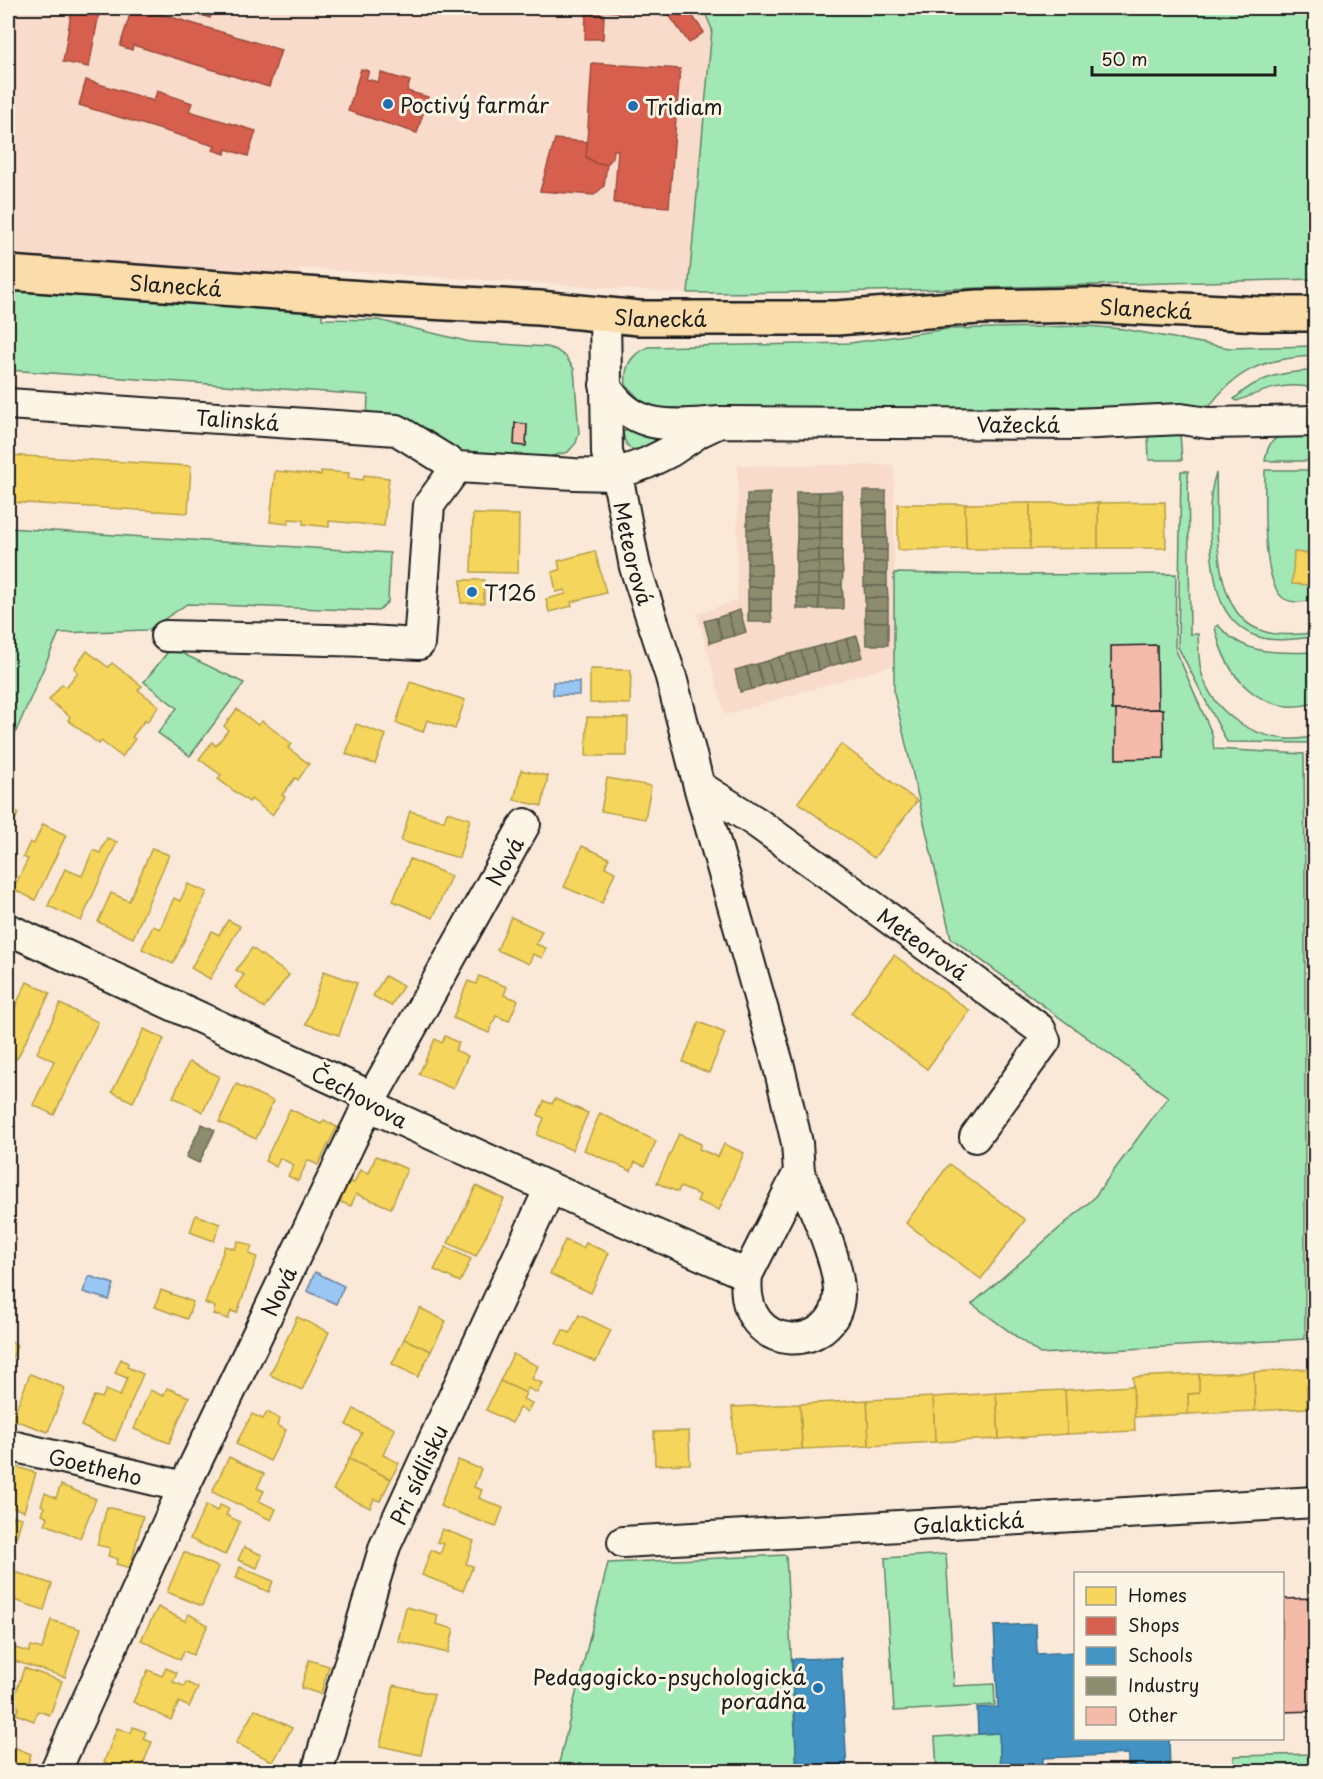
<svg xmlns="http://www.w3.org/2000/svg" width="1323" height="1779" font-family="'Playpen Sans',sans-serif">
<rect width="100%" height="100%" fill="#fae9d9"/>
<filter id="ink" filterUnits="userSpaceOnUse"><feTurbulence type="fractalNoise" baseFrequency=".0167" numOctaves="2"/><feDisplacementMap in="SourceGraphic" scale="12" xChannelSelector="R" yChannelSelector="G"/><feConvolveMatrix kernelMatrix="1 2 1 2 8 2 1 2 1" color-interpolation-filters="sRGB"/></filter>
<g filter="url(#ink)">
<g fill="#f8dbcb">
<path d="M8 8H703L712 29 688 293 296 268 326 295 8 273Z"/>
<path d="M738 465H894V665L725 715 697 614 737 600Z"/>
</g>
<g fill="#a2e8b5" stroke="#5f8268" stroke-width="1.5">
<path d="M703 8H1315V279L836 292 688 293 712 29Z"/>
<path d="M8 285 322 311V319L378 320 470 342 547 347 556 350 566 357 574 369 579 433 576 443 568 452 552 456V463L474 457 367 419 368 395 8 370Z"/>
<path d="M1087 326 1123 329 1229 348 1315 346V356C1268 358 1237 368 1209 407L658 408 643 403 626 385C624 365 631 355 648 347L850 343 948 329Z"/>
<path d="M1315 371V389C1288 380 1262 391 1237 401L1234 399C1257 377 1284 371 1315 371Z"/>
<path d="M627 428 655 439V444C636 450 627 456 623 433Z"/>
<path d="M1148 433 1180 434 1182 460H1149Z"/>
<path d="M1305 434 1315 438V461H1265C1269 433 1281 436 1305 434Z"/>
<path d="M1265 470H1315V599C1305 602 1292 604 1283 598 1261 581 1265 497 1265 470Z"/>
<path d="M1181 471H1188L1190 634H1198C1199 649 1198 666 1204 680 1217 715 1252 736 1287 739 1296 740 1306 738 1315 737V743L1227 742 1178 647Z"/>
<path d="M1216 473C1218 516 1209 612 1260 630 1276 637 1298 634 1315 633V637C1297 638 1273 643 1256 636 1240 631 1227 616 1221 601 1210 570 1205 502 1216 473Z"/>
<path d="M8 528 390 553 388 602 378 611 187 604 148 630 59 633 11 743 8 741Z"/>
<path d="M894 573 1006 575 1176 574 1175 648 1212 734 1214 749 1304 754 1305 874V1339L1040 1354 972 1304 1093 1199 1168 1097 951 938 894 693Z"/>
<path d="M1218 625C1244 656 1279 653 1315 652V703C1260 718 1225 676 1215 627Z"/>
<path d="M171 648 244 683 190 756 158 733 177 708 144 682Z"/>
<path d="M946 1554 954 1686 994 1684 995 1705 894 1711 885 1558Z"/>
<path d="M786 1555 797 1771H557L608 1563Z"/>
<path d="M999 1733 1001 1771H937L935 1737Z"/>
<path d="M1315 1754V1771H1234V1756Z"/>
</g>
<g fill="#9ac6f4" stroke="#68829e" stroke-width="1.5">
<rect x="553" y="682" width="26" height="13"/>
<path d="M315 1272 344 1286 336 1304 307 1291Z"/>
<path d="M89 1276 114 1284 109 1300 83 1292Z"/>
</g>
<g fill="#f6d55c" stroke="#b59e49" stroke-width="1.5">
<path d="M8 455 191 466 188 513 8 502Z"/>
<path d="M275 471 321 475V471L349 473 348 478 363 480 364 475 389 478 384 526 329 521V527L303 524V520L289 519 288 524 270 522Z"/>
<path d="M1165 502 1166 548H1098V503Z"/>
<path d="M1030 503V549H966L965 504Z"/>
<path d="M1030 503H1098V548L1030 549Z"/>
<path d="M898 504H965L966 549 898 550Z"/>
<path d="M473 514 519 515 518 573 471 572Z"/>
<path d="M595 551 606 593 571 602 572 606 549 612 546 599 566 594 565 590 556 592 552 572 560 570 558 561Z"/>
<path d="M1294 552 1313 554 1311 585 1292 584Z"/>
<rect x="461" y="580" width="23" height="23"/>
<path d="M87 651 108 667 112 663 142 686 138 690 159 706 147 722 145 720 132 737 135 739 122 757 101 741 99 744 68 720 70 717 49 700 62 684 66 687 78 672 74 668Z"/>
<path d="M590 669 631 670 630 704 590 703Z"/>
<path d="M410 682 465 700 455 729 427 720 423 732 396 723Z"/>
<path d="M237 709 258 725 262 721 292 744 288 748 309 764 298 780 295 778 282 795 285 797 272 815 251 799 249 802 218 779 221 775 199 759 212 742 216 746 228 730 224 726Z"/>
<path d="M587 717 628 718 627 756H586Z"/>
<path d="M356 724 386 735 375 764 346 754Z"/>
<path d="M841 744 917 801 874 858 798 802Z"/>
<path d="M8 765 15 768 8 783Z"/>
<path d="M521 770 548 776 542 806 514 800Z"/>
<path d="M607 778 651 786 645 819 601 811Z"/>
<path d="M8 808 18 813 8 838Z"/>
<path d="M410 811 444 821 447 812 470 819 459 858 401 841Z"/>
<path d="M43 824 66 835 35 900 13 889 28 859 23 857 30 842 34 844Z"/>
<path d="M107 838 117 842 81 921 48 906 65 869 82 876 93 850 100 853Z"/>
<path d="M582 846 609 858 605 867 615 872 602 903 564 887Z"/>
<path d="M152 848 169 855 133 938 98 922 111 893 129 901Z"/>
<path d="M410 859 451 876 433 918 393 901Z"/>
<path d="M188 884 207 892 173 964 142 949 153 926 160 929 174 898 180 901Z"/>
<path d="M511 917 542 931 536 944 546 948 542 958 533 954 529 964 497 950Z"/>
<path d="M228 920 240 926 210 979 191 968 212 931 219 935Z"/>
<path d="M252 948 289 975 264 1008 235 987 244 975 236 970Z"/>
<path d="M894 955 970 1011 927 1069 851 1013Z"/>
<path d="M324 971 357 983 339 1035 306 1024Z"/>
<path d="M385 976 403 986 391 1006 373 996Z"/>
<path d="M479 976 507 987 504 995 518 1000 509 1021 496 1016 489 1033 453 1018 468 981 476 984Z"/>
<path d="M27 982 50 993 17 1059 8 1055V1021Z"/>
<path d="M60 1004 98 1022 54 1115 33 1105 54 1061 37 1053Z"/>
<path d="M699 1022 725 1033 709 1073 683 1062Z"/>
<path d="M144 1029 164 1039 133 1102 112 1092Z"/>
<path d="M445 1036 459 1043 455 1050 468 1056 453 1089 419 1074 435 1039 442 1043Z"/>
<path d="M189 1062 219 1076 203 1112 173 1097Z"/>
<path d="M236 1084 273 1101 256 1139 219 1122Z"/>
<path d="M555 1099 588 1113 572 1150 537 1135 544 1118 538 1115 544 1101 552 1104Z"/>
<path d="M290 1109 321 1124 324 1120 337 1127 318 1165 308 1160 298 1181 288 1176 294 1165 280 1158 276 1167 265 1161Z"/>
<path d="M600 1113 656 1141 645 1166 635 1162 631 1171 584 1150Z"/>
<path d="M679 1134 701 1144 699 1149 718 1157 724 1144 744 1153 719 1210 697 1201 700 1195 680 1187 678 1192 657 1183Z"/>
<path d="M376 1156 407 1169 391 1208 356 1194 351 1206 335 1200 344 1179 354 1183 360 1170 369 1173Z"/>
<path d="M949 1164 1025 1220 981 1279 906 1223Z"/>
<path d="M476 1186 504 1199 476 1256 448 1243Z"/>
<path d="M196 1215 220 1224 214 1241 190 1232Z"/>
<path d="M565 1240 583 1248 586 1243 609 1253 591 1293 550 1274Z"/>
<path d="M238 1241 252 1246 249 1254 257 1257 237 1313 231 1311 228 1319 213 1314 215 1307 205 1303 225 1246 235 1249Z"/>
<path d="M446 1247 471 1259 460 1282 434 1270Z"/>
<path d="M161 1290 193 1302 187 1319 155 1307Z"/>
<path d="M420 1308 446 1321 431 1351 404 1339Z"/>
<path d="M579 1315 611 1330 596 1362 556 1344 563 1330 570 1333Z"/>
<path d="M297 1317 329 1332 302 1390 270 1375Z"/>
<path d="M404 1339 431 1351 418 1377 392 1364Z"/>
<path d="M8 1341 17 1345 8 1371Z"/>
<path d="M513 1354 538 1366 532 1379 542 1383 537 1393 528 1388 526 1393 500 1381Z"/>
<path d="M121 1359 128 1363 127 1367 143 1374 115 1441 81 1426 94 1396 102 1398 106 1390 120 1396 127 1378 115 1373Z"/>
<path d="M1316 1368V1386H1307V1408L1255 1411 1254 1372Z"/>
<path d="M1254 1372 1255 1411 1188 1414V1394L1199 1393V1374Z"/>
<path d="M30 1374 65 1388 48 1432 12 1419Z"/>
<path d="M1199 1374V1393L1188 1394V1414L1134 1417 1133 1377Z"/>
<path d="M500 1381 526 1393 523 1399 532 1403 527 1412 519 1408 512 1423 486 1410Z"/>
<path d="M1133 1386 1135 1431 1067 1434 1065 1390Z"/>
<path d="M1307 1386H1316V1407L1307 1408Z"/>
<path d="M167 1388 189 1397 169 1443 134 1429 150 1390 163 1396Z"/>
<path d="M1065 1390 1067 1434 999 1439 996 1393Z"/>
<path d="M996 1393 999 1439 935 1442 933 1397Z"/>
<path d="M933 1397 935 1442 869 1446 867 1400Z"/>
<path d="M867 1400 869 1446 802 1449 800 1404Z"/>
<path d="M800 1404 802 1449 735 1453 732 1407Z"/>
<path d="M354 1409 395 1429 383 1455 399 1463 391 1479 349 1459 362 1433 346 1425Z"/>
<path d="M267 1412 280 1419 277 1425 286 1430 270 1461 236 1444 252 1414 263 1419Z"/>
<path d="M689 1431 690 1464 655 1465 654 1432Z"/>
<path d="M229 1457 264 1474 257 1488 264 1491 259 1501 276 1509 271 1520 212 1492Z"/>
<path d="M349 1459 391 1479 380 1501 374 1499 370 1508 333 1490Z"/>
<path d="M458 1460 481 1469 474 1487 482 1490 479 1498 503 1508 496 1527 440 1506Z"/>
<path d="M8 1464 36 1473 24 1511 8 1506Z"/>
<path d="M61 1485 96 1499 80 1538 45 1524 48 1517 42 1514 45 1507 41 1505 45 1493 56 1498Z"/>
<path d="M206 1505 217 1511 220 1505 229 1509 226 1515 240 1522 225 1555 190 1539Z"/>
<path d="M107 1507 143 1516 130 1568 116 1564 118 1559 108 1556 110 1548 97 1545Z"/>
<path d="M12 1516 22 1518 16 1538 8 1536Z"/>
<path d="M442 1529 474 1541 466 1564 473 1566 463 1591 422 1575 431 1550 440 1554 444 1544 437 1542Z"/>
<path d="M244 1547 262 1555 257 1568 238 1560Z"/>
<path d="M184 1552 218 1567 202 1606 167 1592Z"/>
<path d="M240 1567 273 1581 269 1592 236 1578Z"/>
<path d="M12 1571 52 1584 44 1610 8 1598V1584Z"/>
<path d="M158 1607 185 1621 189 1614 208 1625 193 1655 184 1651 180 1660 141 1640Z"/>
<path d="M406 1607 438 1615 436 1624 454 1629 448 1653 398 1641Z"/>
<path d="M51 1620 80 1629 65 1677 8 1659V1646L29 1652 31 1646 42 1649Z"/>
<path d="M309 1660 329 1666 321 1694 301 1688Z"/>
<path d="M24 1668 62 1681 50 1715 38 1711 34 1721 16 1714 19 1707 12 1705Z"/>
<path d="M166 1668 177 1673 173 1682 184 1686 186 1682 198 1688 189 1707 179 1702 171 1720 133 1702 148 1670 162 1676Z"/>
<path d="M394 1685 434 1694 421 1755 380 1746Z"/>
<path d="M255 1709 292 1728 273 1762 236 1743Z"/>
<path d="M8 1725 13 1727 9 1738H8Z"/>
<path d="M133 1727 146 1732 143 1739 152 1742 140 1772H129L104 1762 117 1728 131 1733Z"/>
<path d="M8 1745 31 1754 25 1772H8Z"/>
<path d="M102 1767 115 1772H100Z"/>
</g>
<g fill="#d6604d" stroke="#9e4c3e" stroke-width="1.5">
<path d="M72 8H100L89 67 63 62Z"/>
<path d="M132 8H141L281 50 269 87 133 45 132 50 120 46Z"/>
<path d="M201 8H213L210 18 199 14Z"/>
<path d="M595 8H630L629 13 594 10Z"/>
<path d="M664 8H687L704 32 689 43Z"/>
<path d="M586 13 604 14 603 39H585Z"/>
<path d="M592 63 680 69 669 207 614 203 618 150H614L613 158 607 164H597L586 157Z"/>
<path d="M361 69 369 71 366 79 378 82 381 73 410 81 407 91 428 97 417 133 348 111Z"/>
<path d="M86 80 154 101 157 91 192 103 189 111 256 131 248 156 226 149 225 154 213 150 215 146 79 105Z"/>
<path d="M555 139 587 142 586 157 597 164H607L604 186 594 195 540 191Z"/>
</g>
<g fill="#4393c3" stroke="#376f91" stroke-width="1.5">
<path d="M1036 1624 1037 1654 1076 1652V1738H1169L1170 1772H1128V1754L1043 1758V1772H1001L999 1733 978 1734 977 1708 998 1707 994 1626Z"/>
<path d="M841 1658 847 1772H797L792 1659Z"/>
</g>
<g fill="#8c8c6e" stroke="#6a6a55" stroke-width="1.5">
<path d="M842 491V503L819 504V492Z"/>
<rect x="863" y="491" width="23" height="12"/>
<rect x="796" y="492" width="23" height="12"/>
<path d="M770 493V505H747V494Z"/>
<path d="M842 503V515H819V504Z"/>
<rect x="863" y="503" width="23" height="11"/>
<path d="M796 504H819V515L797 516Z"/>
<rect x="747" y="505" width="23" height="12"/>
<path d="M863 514H886V526H864Z"/>
<path d="M819 515H842V526L819 527Z"/>
<path d="M819 515V527H797V516Z"/>
<path d="M747 517H770V528L747 529Z"/>
<path d="M842 526V538L819 539V527Z"/>
<path d="M864 526H886L887 538H864Z"/>
<rect x="797" y="527" width="22" height="12"/>
<path d="M770 528 771 540H747V529Z"/>
<path d="M842 538V550H819V539Z"/>
<rect x="864" y="538" width="23" height="12"/>
<path d="M797 539H819V550L796 551Z"/>
<path d="M747 540H771L770 552H747Z"/>
<rect x="819" y="550" width="23" height="12"/>
<path d="M819 550V562H796V551Z"/>
<rect x="864" y="550" width="23" height="12"/>
<path d="M747 552H770L771 564H747Z"/>
<rect x="796" y="562" width="23" height="12"/>
<path d="M819 562H842L843 573 819 574Z"/>
<rect x="864" y="562" width="23" height="12"/>
<rect x="747" y="564" width="24" height="11"/>
<path d="M843 573 842 585H819V574Z"/>
<path d="M796 574H819V585L796 586Z"/>
<rect x="864" y="574" width="23" height="12"/>
<path d="M747 575H771V587H748Z"/>
<path d="M819 585V597L797 598 796 586Z"/>
<path d="M819 585H842L843 597H819Z"/>
<path d="M864 586H887L888 598H865Z"/>
<rect x="748" y="587" width="23" height="12"/>
<path d="M819 597V609H797V598Z"/>
<rect x="819" y="597" width="24" height="12"/>
<rect x="865" y="598" width="23" height="12"/>
<rect x="748" y="599" width="23" height="12"/>
<path d="M740 610 746 632 734 636 728 614Z"/>
<rect x="865" y="610" width="23" height="12"/>
<path d="M748 611H771L772 622H748Z"/>
<path d="M728 614 734 636 722 639 716 618Z"/>
<path d="M716 618 722 639 710 643 704 621Z"/>
<path d="M865 622H888V645H866Z"/>
<path d="M857 636 863 657 852 660 846 639Z"/>
<path d="M846 639 852 660 841 663 835 642Z"/>
<path d="M835 642 841 663 830 666 824 645Z"/>
<path d="M824 645 830 666 819 670 813 648Z"/>
<path d="M813 648 819 670 807 673 801 651Z"/>
<path d="M801 651 807 673 797 676 790 654Z"/>
<path d="M790 654 797 676 785 679 779 657Z"/>
<path d="M779 657 785 679 774 682 768 661Z"/>
<path d="M768 661 774 682 763 685 757 664Z"/>
<path d="M757 664 763 685 752 689 746 667Z"/>
<path d="M746 667 752 689 740 692 735 670Z"/>
<path d="M202 1124 215 1130 199 1163 186 1157Z"/>
</g>
<g fill="#f4bbab" stroke="#1c1c1c" stroke-width="1.5">
<path d="M515 423 527 424 526 446 514 445Z"/>
<path d="M1157 645 1158 709 1112 710 1111 646Z"/>
<path d="M1163 709 1164 758 1116 759V710Z"/>
<path d="M1316 1598V1711L1282 1712V1599Z"/>
</g>
<g fill="none" stroke-linecap="round" stroke-linejoin="round">
<defs>
<g id="minor">
<path id="s1" d="M605 314 607 453 620 490 635 567 671 677 699 786 779 1067 797 1143 799 1172 747 1275C738 1358 837 1354 839 1295 840 1260 812 1205 799 1172"/>
<path id="s2" d="M605 385C633 433 673 425 720 422L1076 424 1181 419 1208 423 1316 421"/>
<path id="s3" d="M8 404 397 430 457 467 574 474 613 475 647 463 671 451 699 432 720 422"/>
<path d="M166 636 368 641 419 644 429 505 457 467"/>
<path id="s4" d="M699 786 756 822 823 870 1040 1029 1045 1041 975 1137"/>
<path d="M8 929 359 1091 368 1105 550 1188 747 1275"/>
<path id="s5" d="M8 1445 184 1487"/>
<path id="s6" d="M623 1542 1316 1502"/>
<path id="s7" d="M55 1772 184 1487 368 1105 525 824"/>
<path id="s8" d="M317 1772 385 1546 550 1188"/>
</g>
<g id="major">
<path id="s9" d="M8 273 391 300 539 308 639 318H837L978 307 1087 305 1261 314H1316"/>
</g>
</defs>
<use href="#minor" stroke="#1c1c1c" stroke-width="34"/>
<use href="#major" stroke="#1c1c1c" stroke-width="38"/>
<use href="#minor" stroke="#fcf5e5" stroke-width="30"/>
<use href="#major" stroke="#faddab" stroke-width="33"/>
</g>
</g>
<g fill="#1f6fb2" stroke="#fcf5e5" stroke-width="2">
<circle cx="388" cy="104" r="6"/>
<circle cx="633" cy="106" r="6"/>
<circle cx="472" cy="592" r="6"/>
<circle cx="818" cy="1688" r="6"/>
</g>
<g text-anchor="middle" dominant-baseline="central" stroke-width="6" stroke-linejoin="round" paint-order="stroke">
<g font-size="21" fill="#1c1c1c" stroke="#fcf5e5" text-anchor="start">
<text x="400" y="104">Poctivý farmár</text>
<text x="645" y="106">Tridiam</text>
<text x="484" y="592">T126</text>
<text x="806" y="1676" text-anchor="end">Pedagogicko-psychologická<tspan x="806" dy="24">poradňa</tspan></text>
</g>
<g font-size="21" fill="#1c1c1c" stroke="#fcf5e5">
<text stroke="none"><textPath href="#s9" startOffset="168">Slanecká</textPath></text>
<text stroke="none"><textPath href="#s9" startOffset="1140">Slanecká</textPath></text>
<text stroke="none"><textPath href="#s9" startOffset="654">Slanecká</textPath></text>
<text stroke="none"><textPath href="#s3" startOffset="230">Talinská</textPath></text>
<text stroke="none"><textPath href="#s2" startOffset="428">Važecká</textPath></text>
<text stroke="none"><textPath href="#s1" startOffset="243">Meteorová</textPath></text>
<text stroke="none"><textPath href="#s7" startOffset="1016">Nová</textPath></text>
<text stroke="none"><textPath href="#s4" startOffset="274">Meteorová</textPath></text>
<text transform="translate(360 1096) rotate(29)">Čechovova</text>
<text stroke="none"><textPath href="#s7" startOffset="530">Nová</textPath></text>
<text stroke="none"><textPath href="#s5" startOffset="90">Goetheho</textPath></text>
<text stroke="none"><textPath href="#s8" startOffset="315">Pri sídlisku</textPath></text>
<text stroke="none"><textPath href="#s6" startOffset="346">Galaktická</textPath></text>
</g>
</g>
<rect width="1323" height="1779" fill="none" stroke="#fcf5e5" stroke-width="30"/>
<rect x="15" y="15" width="1293" height="1749" fill="none" stroke="#1c1c1c" stroke-width="2" filter="url(#ink)"/>
<rect x="1074" y="1572" width="210" height="168" fill="#fcf5e5" stroke="#a29e95" stroke-width="1.5"/>
<rect x="1086" y="1587" width="30" height="18" fill="#f6d55c" stroke="#a29e95" stroke-width="1.5"/>
<text x="1128" y="1602" font-size="18" fill="#1c1c1c">Homes</text>
<rect x="1086" y="1617" width="30" height="18" fill="#d6604d" stroke="#a29e95" stroke-width="1.5"/>
<text x="1128" y="1632" font-size="18" fill="#1c1c1c">Shops</text>
<rect x="1086" y="1647" width="30" height="18" fill="#4393c3" stroke="#a29e95" stroke-width="1.5"/>
<text x="1128" y="1662" font-size="18" fill="#1c1c1c">Schools</text>
<rect x="1086" y="1677" width="30" height="18" fill="#8c8c6e" stroke="#a29e95" stroke-width="1.5"/>
<text x="1128" y="1692" font-size="18" fill="#1c1c1c">Industry</text>
<rect x="1086" y="1707" width="30" height="18" fill="#f4bbab" stroke="#a29e95" stroke-width="1.5"/>
<text x="1128" y="1722" font-size="18" fill="#1c1c1c">Other</text>
<path d="M1092 66v9h183v-9" fill="none" stroke="#1c1c1c" stroke-width="3"/>
<text x="1101" y="66" font-size="18" fill="#1c1c1c" stroke="#fcf5e5" stroke-width="4.5" paint-order="stroke">50 m</text>
</svg>
